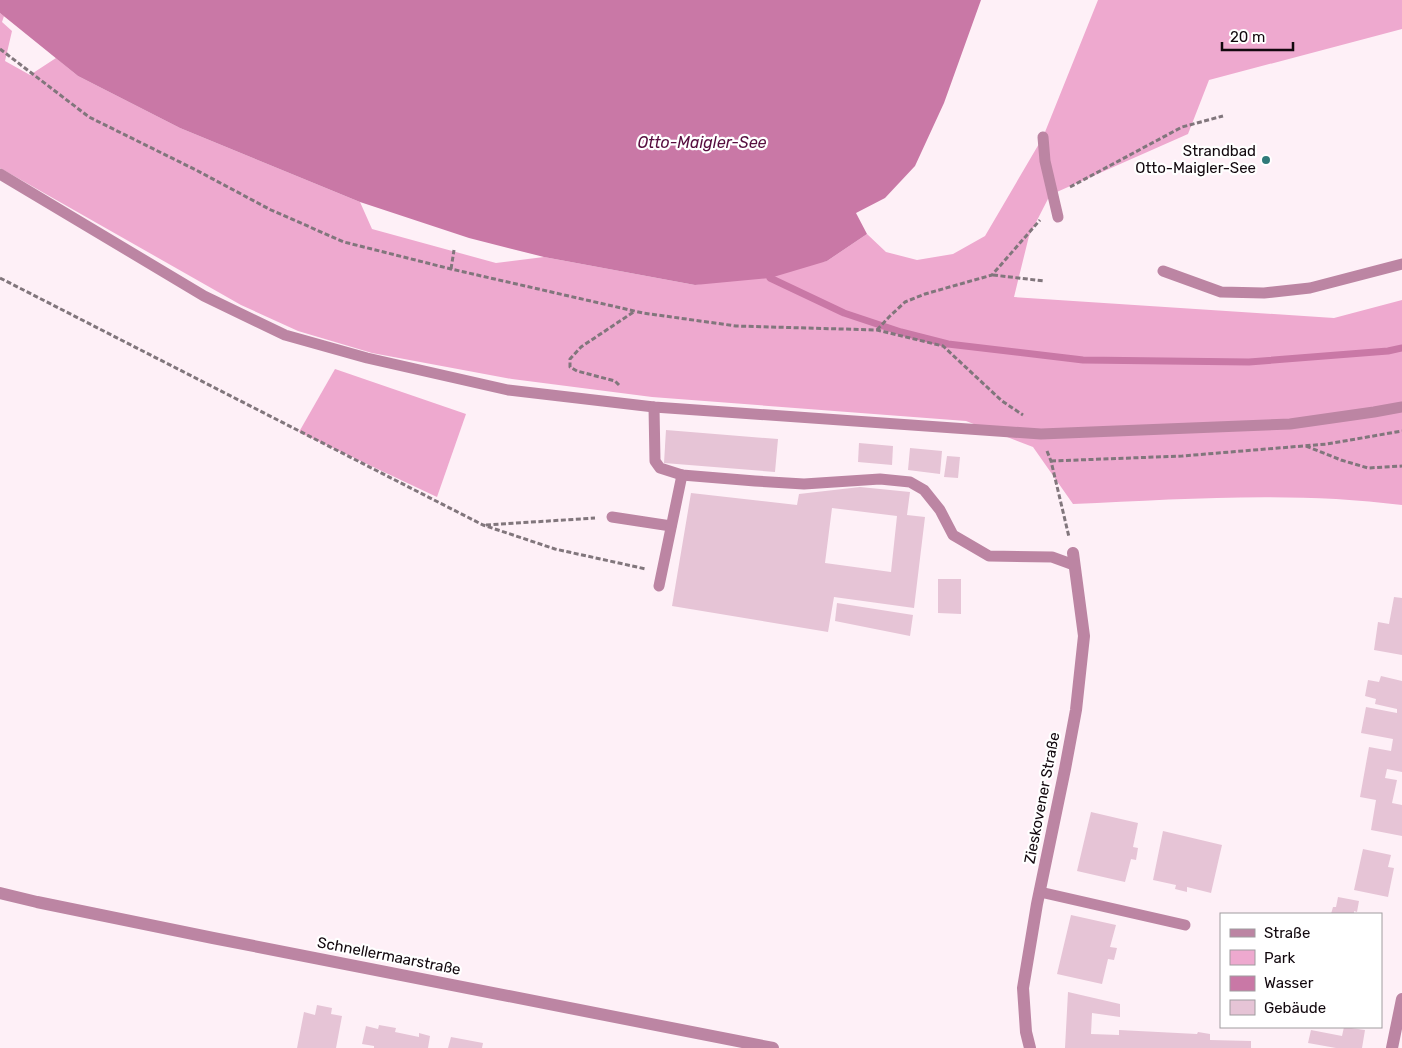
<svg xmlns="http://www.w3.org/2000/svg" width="1402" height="1048" font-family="Rubik,sans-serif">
<rect width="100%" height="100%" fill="#fef0f7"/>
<g fill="#eea9cf">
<path d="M1098 0H1402V29L1209 80 1188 134 1050 195 1029 236 1014 297 1334 318 1402 300V505C1293 491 1182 499 1073 504L1033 447 966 421 652 397 512 379 372 353 298 331 241 305 0 168V13L4 16 2 22 12 31 5 61 30 75 56 58 78 76 180 128 360 202 372 229 496 263 544 257 695 285 827 261 867 234 886 252 917 260 953 254 985 236 1043 137Z"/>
<path d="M335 369 466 414 437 497 299 432Z"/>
</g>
<path fill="#c978a6" d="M0 0H981L944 103 915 166 885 198 856 213 867 234 827 261 770 278 695 285 544 257 469 238 360 202 180 128 78 76 0 13Z"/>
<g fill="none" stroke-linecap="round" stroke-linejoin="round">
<path stroke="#c978a6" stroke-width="7" d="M770 278 844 313 901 332 948 344 1083 360 1249 362 1388 351 1402 348"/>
</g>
<g fill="#e6c4d6" fill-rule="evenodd">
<path d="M666 430 778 439 775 472 664 463Z"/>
<path d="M859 443 893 446 892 465 858 462Z"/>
<path d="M910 448 942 451 940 474 908 470Z"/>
<path d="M947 456 960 457 958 478 944 477Z"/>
<path d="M860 487 910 492 907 515 925 517 914 608 834 597 828 632 672 606 691 493 797 505 799 494ZM832 508 897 516 891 572 825 563Z"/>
<path d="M938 579H961V614L938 613Z"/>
<path d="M1394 597 1402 598V655L1374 650 1378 622 1389 624Z"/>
<path d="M837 603 913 615 910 636 835 621Z"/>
<path d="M1381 676 1402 681V772L1387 769 1385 778 1397 780 1392 803 1402 805V836L1371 830 1376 800 1360 797 1369 747 1391 751 1393 739 1361 733 1366 707 1397 713V709L1375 704 1376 699 1365 696 1368 680 1379 682Z"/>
<path d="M1091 812 1138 823 1133 847 1138 848 1136 860 1131 859 1125 882 1077 871Z"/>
<path d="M1163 831 1222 845 1211 893 1187 887V892L1175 889 1176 885 1153 880Z"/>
<path d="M1363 849 1391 855 1388 867 1394 868 1388 897 1354 890Z"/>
<path d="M1338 897 1359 901 1357 912 1354 911V914H1331L1333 907H1336Z"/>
<path d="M1071 915 1116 925 1110 947 1117 948 1114 960 1108 959 1102 984 1057 974Z"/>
<path d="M1068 992 1120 1004V1017L1092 1013 1091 1034 1119 1035V1030L1197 1034 1198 1032 1210 1034V1040L1251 1041V1048H1065Z"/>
<path d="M317 1005 332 1008 331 1014 342 1016 336 1048H297L304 1012 315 1015Z"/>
<path d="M379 1025 396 1028 395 1032 419 1037V1033L430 1036 428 1048H374V1046L362 1044 366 1026 378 1029Z"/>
<path d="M1344 1027 1365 1030 1362 1048H1336L1308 1043 1311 1030 1342 1036Z"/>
<path d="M451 1037 483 1043 482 1048H448Z"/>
</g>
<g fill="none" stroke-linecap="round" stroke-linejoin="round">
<g stroke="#81767c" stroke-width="3" stroke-dasharray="5 2.5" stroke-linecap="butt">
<path d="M0 49 89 117 196 170 271 210 344 242 451 269 643 313 736 326 877 330 943 346 1002 401 1023 415"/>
<path d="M1070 187 1182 127 1223 116"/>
<path d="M451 269 454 250"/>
<path d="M993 275 1044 281"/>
<path d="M0 278 483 525 555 549 646 569"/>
<path d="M877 330 889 317 905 302 925 294 992 275 1040 220"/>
<path d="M619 385 615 381 577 371 570 367V359L581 347 635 311"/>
<path d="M1306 446 1341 460 1368 468 1402 466"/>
<path d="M1047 451 1051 461 1069 537"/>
<path d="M1051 461 1182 456 1327 444 1402 431"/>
<path d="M486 525 595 518"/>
</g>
<g stroke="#bc85a3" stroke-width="11">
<path d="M1043 137 1045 161 1058 217"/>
<path d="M0 174 204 296 285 335 367 358 508 390 654 407 1041 434 1290 424 1374 412 1402 407"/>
<path d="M1163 271 1221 292 1264 293 1310 288 1402 264"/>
<path d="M654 407 655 461 660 468 682 475 755 481 804 484 880 479 910 482 924 490 940 510 953 535 989 556 1052 557 1074 565"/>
<path d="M612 517 671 526"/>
<path d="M659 586 682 475"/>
<path d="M1040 892 1185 925"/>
</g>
<g stroke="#bc85a3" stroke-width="12">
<path d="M0 893 37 902 213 938 773 1048"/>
<path d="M1030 1048 1026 1032 1023 988 1037 904 1065 769 1076 710 1084 636 1073 553"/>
<path d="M1392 1048 1402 999"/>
</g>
</g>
<circle fill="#307a7a" stroke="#fff" stroke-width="2" cx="1266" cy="160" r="5"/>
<g text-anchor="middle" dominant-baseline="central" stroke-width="4.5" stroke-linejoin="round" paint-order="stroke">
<g font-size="15" fill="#12080e" stroke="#fff" text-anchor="end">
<text x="1256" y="151">Strandbad<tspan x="1256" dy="17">Otto-Maigler-See</tspan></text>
</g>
<g font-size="15" fill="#12080e" stroke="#fff">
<text transform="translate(1042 798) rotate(-79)">Zieskovener Straße</text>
<text transform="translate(389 956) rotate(11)">Schnellermaarstraße</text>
</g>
<g font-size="16" font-style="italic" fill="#570d3f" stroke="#fff">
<text x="702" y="142">Otto-Maigler-See</text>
</g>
</g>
<rect x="1220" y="913" width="162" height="115" fill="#ffffff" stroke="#a09c9f"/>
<rect x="1230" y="929" width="25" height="8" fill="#bc85a3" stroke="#a09c9f"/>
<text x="1264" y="938" font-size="15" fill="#12080e">Straße</text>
<rect x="1230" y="950" width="25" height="15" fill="#eea9cf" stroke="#a09c9f"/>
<text x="1264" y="963" font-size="15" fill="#12080e">Park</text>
<rect x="1230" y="976" width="25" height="15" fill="#c978a6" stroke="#a09c9f"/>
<text x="1264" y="988" font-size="15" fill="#12080e">Wasser</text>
<rect x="1230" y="1000" width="25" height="15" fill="#e6c4d6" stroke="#a09c9f"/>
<text x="1264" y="1013" font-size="15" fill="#12080e">Gebäude</text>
<path d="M1222 42v8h71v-8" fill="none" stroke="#12080e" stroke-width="2.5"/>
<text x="1230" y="42" font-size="15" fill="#12080e" stroke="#ffffff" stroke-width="4" paint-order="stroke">20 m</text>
</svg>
